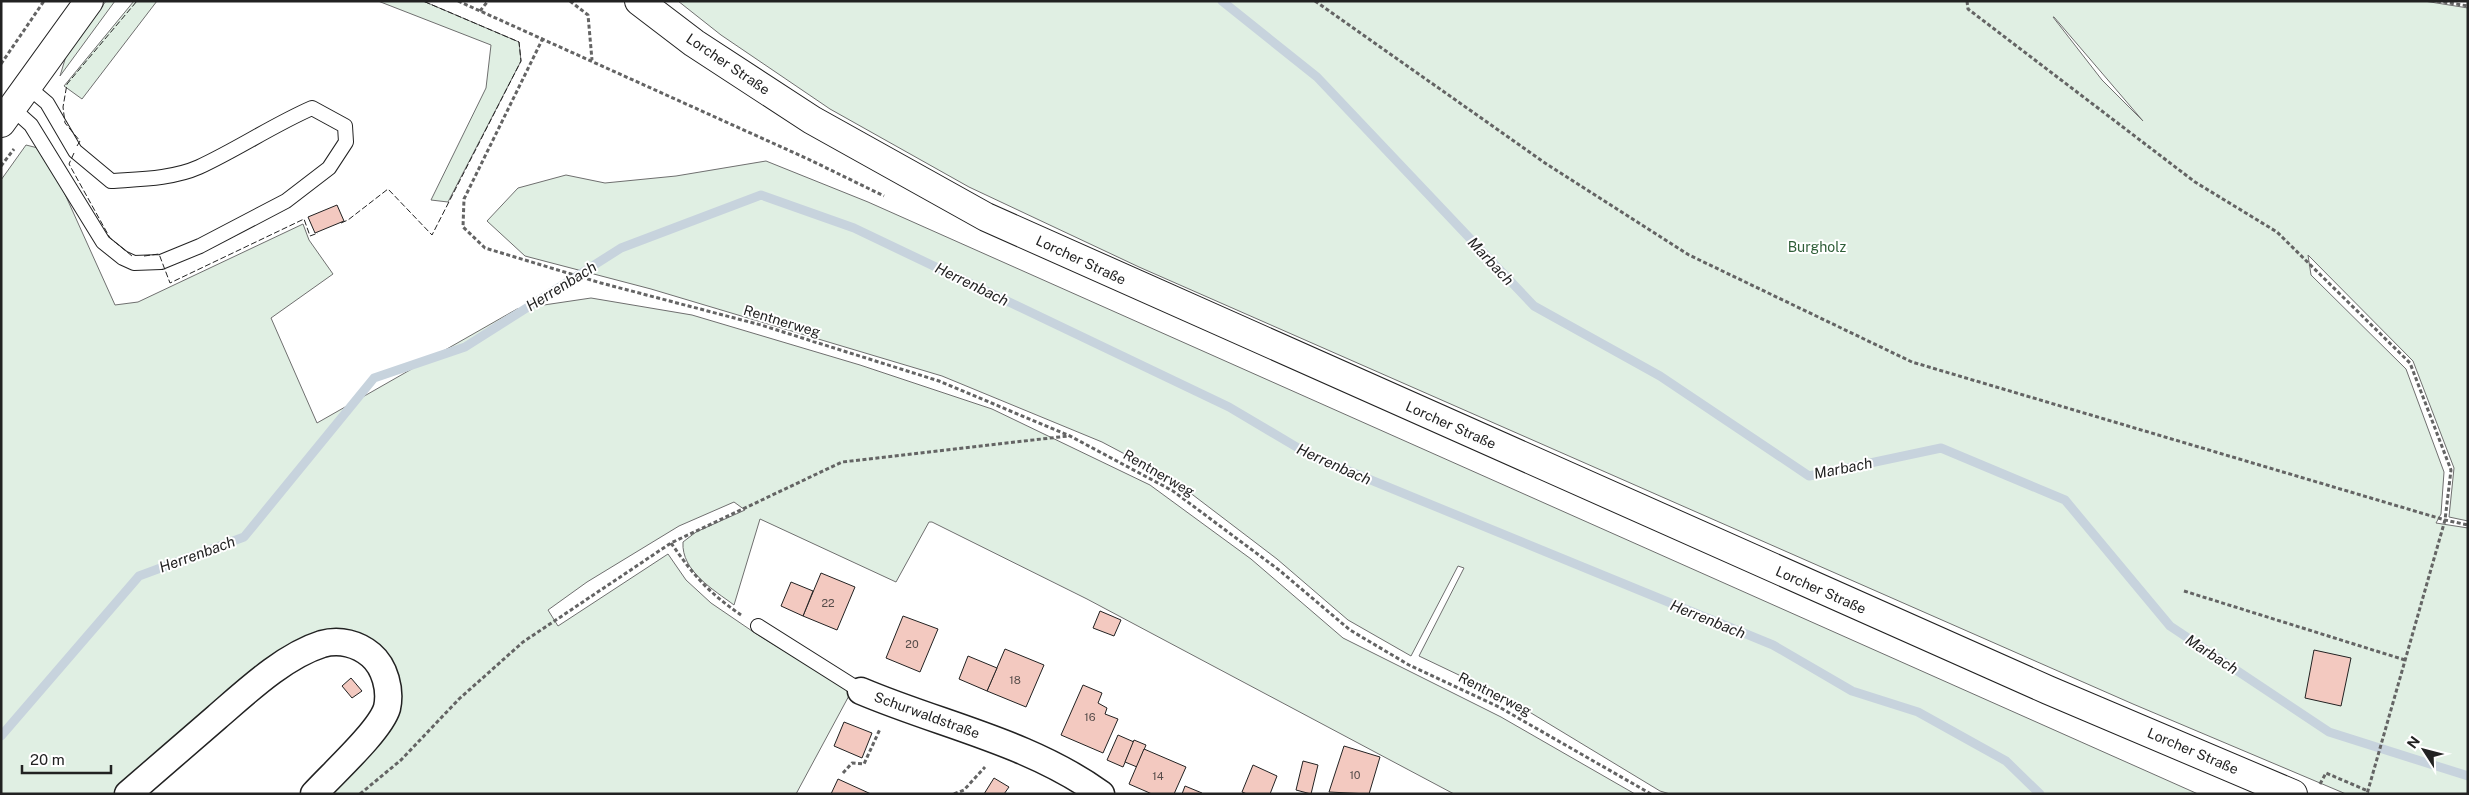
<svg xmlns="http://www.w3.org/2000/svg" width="2469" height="795" font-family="'Public Sans',sans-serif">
<rect width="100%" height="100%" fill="#fff"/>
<g fill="#e0efe3" stroke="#6f6f6f" fill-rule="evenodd">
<path d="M106 1H115L60 76 66 56Z"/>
<path d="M134 1H157L82 99 64 86Z"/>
<path d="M378 1H423L519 42 521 61 448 202 431 200 486 88 491 45Z"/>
<path d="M678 1H2424L2468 8V521L2449 517 2454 468 2413 361 2308 255 2311 275 2406 369 2444 472 2441 514 2436 523 2468 528V794H2346L2133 704 1139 267 969 187 830 109 721 35ZM2053 17H2054L2143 121 2102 80Z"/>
<path d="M26 145 42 149 64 192 115 305 138 302 303 224 309 240 333 274 271 318 317 423 517 309 591 298 692 315 860 365 992 409 1150 485 1251 559 1343 638 1501 717 1635 794H1454L1087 599 932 522H929L896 582 760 519 734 605C714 590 681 571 683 542L696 532 745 510 734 502 679 526 587 582 548 610 558 626 668 554 686 580 711 603 755 633 851 692 796 794H323L394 691 347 636 170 746 113 794H1V180Z"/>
<path d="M766 161 868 202 2198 794H1670L1660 791 1503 696 1419 656 1464 568 1458 566 1411 656 1348 620 1277 559 1172 479 1102 442 942 376 651 289 525 256 487 221 518 188 566 175 605 183 676 176Z"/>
</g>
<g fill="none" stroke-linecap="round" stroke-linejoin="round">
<g stroke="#c7d3dd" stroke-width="9">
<path d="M1222 1 1317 77 1534 306 1660 376 1809 476 1941 448 2065 500 2170 626 2329 732 2468 776"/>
<path d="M1 736 139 576 244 537 374 378 465 347 621 248 761 195 854 228 1229 407 1310 455 1773 645 1852 691 1918 712 2006 761 2040 794"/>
</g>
</g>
<g fill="#f3c9c0" stroke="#222">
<path d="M337 205 344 221 315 233 308 217Z"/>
<path d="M821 573 855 587 837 630 803 616Z"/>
<path d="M791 582 813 591 803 616 781 606Z"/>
<path d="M1100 611 1121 620 1114 636 1093 628Z"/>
<path d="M903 616 938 629 920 672 886 658Z"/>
<path d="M1005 649 1044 665 1026 707 987 691Z"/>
<path d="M2314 650 2351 658 2341 706 2305 698Z"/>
<path d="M968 656 997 668 987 691 959 679Z"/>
<path d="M351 678 362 691 352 698 342 686Z"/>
<path d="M1083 685 1102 693 1098 703 1107 708 1105 714 1118 719 1103 753 1061 735Z"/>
<path d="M844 722 872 733 862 758 834 746Z"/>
<path d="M1118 735 1134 742 1123 767 1107 760Z"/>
<path d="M1134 740 1146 745 1137 767 1125 762Z"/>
<path d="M1344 746 1380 757 1369 794 1329 792Z"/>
<path d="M1144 749 1186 767 1174 794H1152L1129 784Z"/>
<path d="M1303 761 1318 765 1311 794 1296 790Z"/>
<path d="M1253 765 1277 776 1270 794H1247L1242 792Z"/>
<path d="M994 778 1009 787 1004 794H984Z"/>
<path d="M838 779 871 794H831Z"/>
<path d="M1185 786 1202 793V794H1182Z"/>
</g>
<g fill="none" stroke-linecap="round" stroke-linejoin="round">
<defs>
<g id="lane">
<path d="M12 108 31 125 103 242 123 258 134 263 161 262 200 246 286 201 329 168 346 142 345 126 312 108C273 125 238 149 199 167 172 179 139 179 111 181L75 151 47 103 28 87"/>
<path d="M758 626 861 691"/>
</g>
<g id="street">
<path d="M861 691C941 725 1029 742 1101 794"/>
<path d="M128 794C158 768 187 743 217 717 247 691 284 656 322 644 340 639 358 644 371 655 385 667 391 690 387 708 380 731 332 774 314 794"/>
</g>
<path id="secondary" d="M1 123 89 1"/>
<path id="primary" d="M639 1 694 43 812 120 986 217 2048 690 2293 794"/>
</defs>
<use href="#lane" stroke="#222" stroke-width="16"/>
<use href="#street" stroke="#222" stroke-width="29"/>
<use href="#secondary" stroke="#222" stroke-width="30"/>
<use href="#primary" stroke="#222" stroke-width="30"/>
<g stroke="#646464" stroke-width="3" stroke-dasharray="4 2.5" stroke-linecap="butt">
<path d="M458 1 808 159 884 196"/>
<path d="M570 1 588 15 592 60"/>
<path d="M1315 1 1545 163 1689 255 1912 362 2445 520 2468 525"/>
<path d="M1967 1 1968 9 2195 182 2277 232 2410 363 2451 470 2445 520 2367 794"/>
<path d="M2437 1 2468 6"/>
<path d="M480 11 488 1"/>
<path d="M543 38 464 199 463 227 485 248 601 283 761 325 939 381 1070 436 1173 491 1279 570 1350 630 1409 665 1499 707 1651 794"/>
<path d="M1 64 44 1"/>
<path d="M1 166 14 149"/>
<path d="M671 543C694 576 708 592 741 615"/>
<path d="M2184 591 2405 660"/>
<path d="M843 773 852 763 864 764 880 729"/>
<path d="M2320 784 2326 773 2368 791"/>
<path d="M360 794 401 760 459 699 523 642 671 543 842 462 1068 436"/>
<path d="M954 794 964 790 985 767"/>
</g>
<use href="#lane" stroke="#fff" stroke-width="14"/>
<use href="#street" stroke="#fff" stroke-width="26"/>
<use href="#secondary" stroke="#fff" stroke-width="28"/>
<use href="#primary" stroke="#fff" stroke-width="28"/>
<g stroke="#222" stroke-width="1" stroke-dasharray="6 2.5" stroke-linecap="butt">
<path d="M77 146 80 141 65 123 63 107 67 84 137 1"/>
<path d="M74 153 69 164 110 238 132 256"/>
<path d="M341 223 348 220 388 189 432 235 521 61 519 42 423 1"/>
<path d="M144 256 159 254 170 283 304 219 310 236 318 233"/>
</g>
</g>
<g text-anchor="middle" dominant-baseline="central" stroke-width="4" stroke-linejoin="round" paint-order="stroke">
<g font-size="11" fill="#564c4a">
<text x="828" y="603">22</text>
<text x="912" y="644">20</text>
<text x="1015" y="680">18</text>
<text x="1090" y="717">16</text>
<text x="1355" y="775">10</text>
<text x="1158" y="776">14</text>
</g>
<g font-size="14" fill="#222" stroke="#fff">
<text transform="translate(728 64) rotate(34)">Lorcher Straße</text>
<text transform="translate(1081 260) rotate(25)">Lorcher Straße</text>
<text transform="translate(782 321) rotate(17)">Rentnerweg</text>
<text transform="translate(1451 425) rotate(24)">Lorcher Straße</text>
<text transform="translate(1159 473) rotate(30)">Rentnerweg</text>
<text transform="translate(1821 590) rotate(24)">Lorcher Straße</text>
<text transform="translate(1495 694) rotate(27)">Rentnerweg</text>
<text transform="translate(927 715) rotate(20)">Schurwaldstraße</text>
<text transform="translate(2193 751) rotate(23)">Lorcher Straße</text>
</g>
<g font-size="14" fill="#2f5e38" stroke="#fff">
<text x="1817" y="247">Burgholz</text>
</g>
<g font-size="15" font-style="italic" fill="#222" stroke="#fff">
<text transform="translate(1491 261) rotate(47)">Marbach</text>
<text transform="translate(972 284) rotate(26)">Herrenbach</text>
<text transform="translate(561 286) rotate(-32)">Herrenbach</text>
<text transform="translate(1334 464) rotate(24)">Herrenbach</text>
<text transform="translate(1843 468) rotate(-11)">Marbach</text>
<text transform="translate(197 554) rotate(-20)">Herrenbach</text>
<text transform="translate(1708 619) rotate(22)">Herrenbach</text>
<text transform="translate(2212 654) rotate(33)">Marbach</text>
</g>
</g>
<rect width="2469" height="795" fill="none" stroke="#222222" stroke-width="5"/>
<g transform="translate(2424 750) rotate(306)" stroke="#ffffff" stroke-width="4" paint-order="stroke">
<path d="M0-4L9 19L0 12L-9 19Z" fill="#222222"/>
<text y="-8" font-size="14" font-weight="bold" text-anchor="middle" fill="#222222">N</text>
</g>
<path d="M22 765v8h89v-8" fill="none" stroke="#222222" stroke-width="2.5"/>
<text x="30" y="765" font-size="15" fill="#222222" stroke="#ffffff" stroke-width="4" paint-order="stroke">20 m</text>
</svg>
